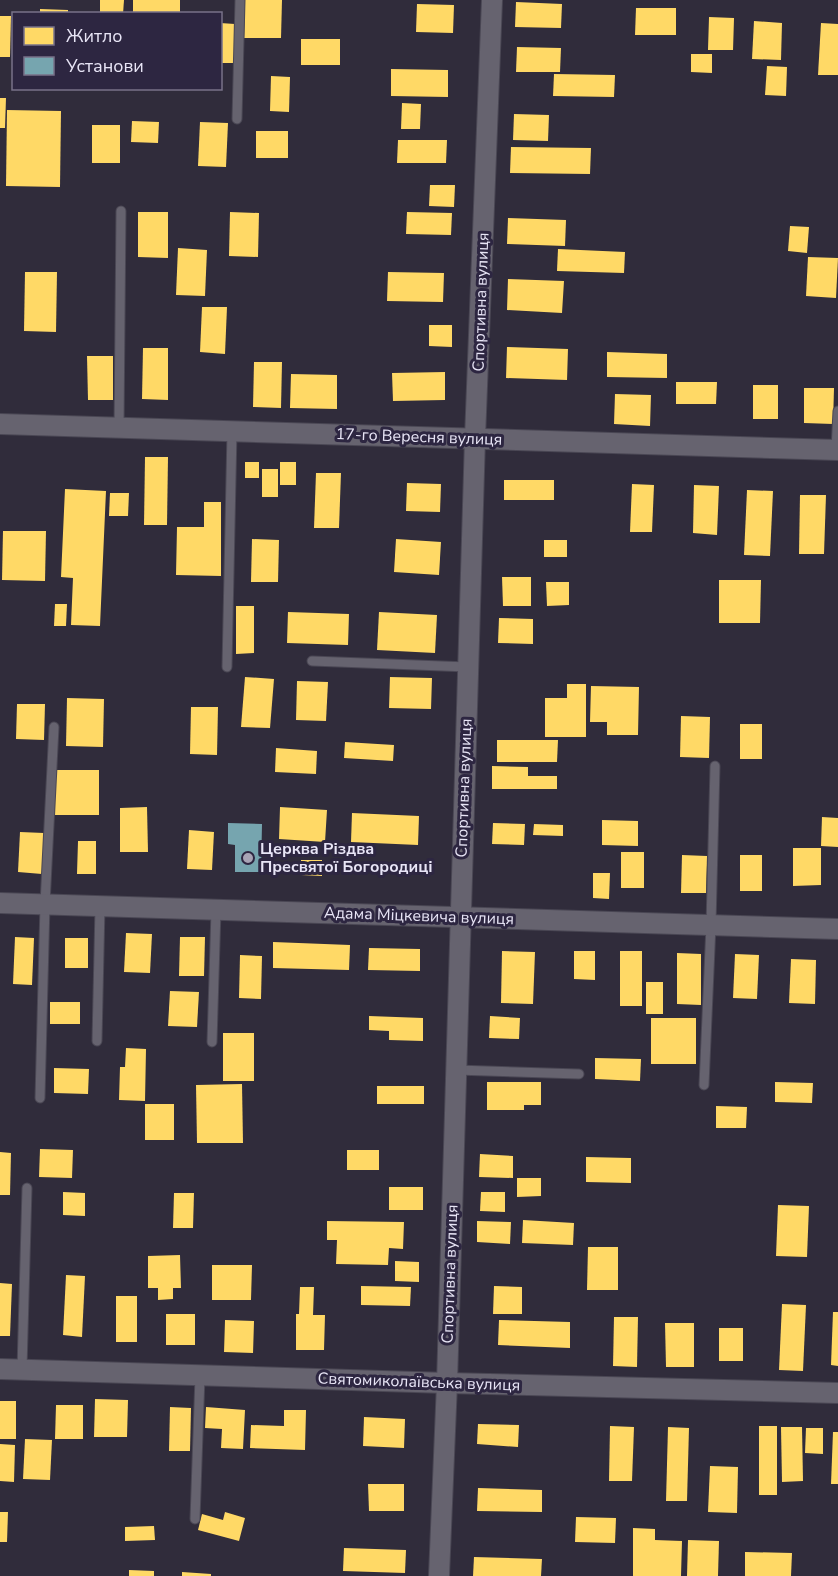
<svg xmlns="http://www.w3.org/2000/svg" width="838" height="1576" font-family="'Nunito Sans',sans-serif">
<rect width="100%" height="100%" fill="#302c3b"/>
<g fill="#ffd966">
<path d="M100 0H124L123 14H100Z"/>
<rect x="133" y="0" width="47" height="14"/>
<path d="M245 0H282L281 38H244Z"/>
<path d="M516 2 562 4 561 28 515 27Z"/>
<path d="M417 4 454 5 453 33 416 32Z"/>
<path d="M636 8H676V35H635Z"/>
<path d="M40 9 68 10V14H40Z"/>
<path d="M0 16H11L10 57H0Z"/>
<path d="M709 17 734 18 733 50H708Z"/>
<path d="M754 21 782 23 781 60 752 59Z"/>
<path d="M220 23 235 24 234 63H220Z"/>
<path d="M821 23 838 24V75H818Z"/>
<rect x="301" y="39" width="39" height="26"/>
<path d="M517 47 561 48 560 72H516Z"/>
<path d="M691 54H712V73L691 72Z"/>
<path d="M767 66 787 67 786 96 765 95Z"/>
<path d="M391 69 448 70V97L391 96Z"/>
<path d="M554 74 615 75 614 97 553 96Z"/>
<path d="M271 76 290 77 289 112 270 111Z"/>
<path d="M0 98H6L5 128H0Z"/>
<path d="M402 103 421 104 420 129H401Z"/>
<path d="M7 110 61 111 60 187 6 186Z"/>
<path d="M514 114 549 115 548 141 513 140Z"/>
<path d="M132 121 159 122 158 143 131 142Z"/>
<path d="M200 122 228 123 226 167 198 166Z"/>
<rect x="92" y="125" width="28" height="38"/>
<rect x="256" y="131" width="32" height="27"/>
<path d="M398 140H447L446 163H397Z"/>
<path d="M511 147 591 148 590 174 510 173Z"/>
<path d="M430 185H455L454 207 429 206Z"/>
<path d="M138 212H168V258L138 257Z"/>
<path d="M230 212 259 213 258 257 229 256Z"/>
<path d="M407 212 452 213 451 235 406 234Z"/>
<path d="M508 218 566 220 565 246 507 244Z"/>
<path d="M790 226 809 227 807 253 788 251Z"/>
<path d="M178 248 207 250 205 296 176 295Z"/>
<path d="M558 249 625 252 624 273 557 271Z"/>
<path d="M808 257 838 258 836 298 806 296Z"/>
<path d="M25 272H57L56 332 24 331Z"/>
<path d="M388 272 444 273 443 302 387 301Z"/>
<path d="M508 279 564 281 562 313 507 310Z"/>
<path d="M202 307H227L225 354 200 352Z"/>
<path d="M429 325H452V347L429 346Z"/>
<path d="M507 347 568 349 567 380 506 378Z"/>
<path d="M143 348H168V400L142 399Z"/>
<path d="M607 352 667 354V378L607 377Z"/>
<path d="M87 356H113V400H88Z"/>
<path d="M254 362H282L281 408 253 407Z"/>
<path d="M445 372V400L393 401 392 373Z"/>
<path d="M291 374 337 375V409L290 408Z"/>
<path d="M676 382H717L716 404H676Z"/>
<rect x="753" y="385" width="25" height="34"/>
<path d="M804 388H834L833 424 804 423Z"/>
<path d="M615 394 651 395 650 426 614 424Z"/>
<path d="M145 457H168L167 525H144Z"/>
<rect x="245" y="462" width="14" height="16"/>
<rect x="280" y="462" width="16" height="23"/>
<rect x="262" y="469" width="16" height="28"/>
<path d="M316 473H341L339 528H314Z"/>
<rect x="504" y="480" width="50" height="20"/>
<path d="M407 483 441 484 440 512 406 511Z"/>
<path d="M632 484 654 485 652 532H630Z"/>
<path d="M694 485 719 486 717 535 693 533Z"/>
<path d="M65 489 106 491 100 626 71 625 73 578 61 577Z"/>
<path d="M747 490 773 491 770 556 744 555Z"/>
<path d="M110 493H129L128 516H109Z"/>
<path d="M800 495H826L824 554H799Z"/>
<path d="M204 502H221V576L176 575 177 527H204Z"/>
<path d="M3 531H46L45 581 2 580Z"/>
<path d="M252 539 279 540 278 582H251Z"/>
<path d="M396 539 441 542 439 575 394 572Z"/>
<rect x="544" y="540" width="23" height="17"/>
<path d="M502 577H531V606H503Z"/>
<path d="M719 580H761L760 623H719Z"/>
<path d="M546 582H569V605L547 606Z"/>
<path d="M55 604H67L66 626H54Z"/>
<path d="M236 606H254V653L236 654Z"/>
<path d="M288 612 349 614 348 645 287 643Z"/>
<path d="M379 612 437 615 435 653 377 650Z"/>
<path d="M499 618 533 619V644L498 643Z"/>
<path d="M245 677 274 679 270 728 241 727Z"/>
<path d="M390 677 432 678 431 709 389 708Z"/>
<path d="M297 681 328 682 326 721 296 720Z"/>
<path d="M567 684H586V737H545V698H567Z"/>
<path d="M591 686 639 687 638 735H607V722H590Z"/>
<path d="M67 698 104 699 103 747 66 746Z"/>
<path d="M17 704H45L44 740 16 739Z"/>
<path d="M191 707H218L217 755 190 754Z"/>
<path d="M681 716 710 717 709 758 680 757Z"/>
<rect x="740" y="724" width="22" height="35"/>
<path d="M497 740H558L557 762H497Z"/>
<path d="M345 742 394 745 393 761 344 758Z"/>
<path d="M276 748 317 751 316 774 275 772Z"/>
<path d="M492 766 528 767V776H557V789H492Z"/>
<rect x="55" y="770" width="44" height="45"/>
<path d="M147 807 148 852H120V808Z"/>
<path d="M280 807 327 810 325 842 279 839Z"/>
<path d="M352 813 419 816 418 845 351 842Z"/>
<path d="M822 817 838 818V847L821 846Z"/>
<path d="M602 820 638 821V846L602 845Z"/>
<path d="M493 823 525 824 524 845 492 844Z"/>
<path d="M534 824 563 825V836L533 835Z"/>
<path d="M189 830 214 832 212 870 187 869Z"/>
<path d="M20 832 44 833 42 874 18 872Z"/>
<path d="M78 841H96V874H77Z"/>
<path d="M793 848H821V885L793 886Z"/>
<rect x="621" y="852" width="23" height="36"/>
<path d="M682 855 707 856 706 893H681Z"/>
<rect x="740" y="855" width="22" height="36"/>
<path d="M301 860H322V876L301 875Z"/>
<path d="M593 873H610L609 899 593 898Z"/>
<path d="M126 933 152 934 150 973 124 972Z"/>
<path d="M15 937 34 938 32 985 13 984Z"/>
<path d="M180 937H205L204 976H179Z"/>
<rect x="65" y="938" width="23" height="30"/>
<path d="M273 942 350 945 349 970 273 968Z"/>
<path d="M369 948 420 949V971L368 970Z"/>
<path d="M502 951 535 952 533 1004 501 1003Z"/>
<path d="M574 951H595V980L574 979Z"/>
<rect x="620" y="951" width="22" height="55"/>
<path d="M677 953 701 954V1005L677 1004Z"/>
<path d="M735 954 759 955 757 999 733 998Z"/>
<path d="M240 955 262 956 261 999 239 998Z"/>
<path d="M791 959 816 960 815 1004 789 1003Z"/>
<rect x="646" y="982" width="17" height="32"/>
<path d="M170 991 199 992 197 1027 168 1026Z"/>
<rect x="50" y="1002" width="30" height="22"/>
<path d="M369 1016 423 1018V1041L389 1040V1031L369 1030Z"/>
<path d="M490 1016 520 1018 519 1039 489 1038Z"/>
<rect x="651" y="1018" width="45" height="46"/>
<rect x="223" y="1033" width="31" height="48"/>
<path d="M126 1048 146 1049 145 1101 119 1100 120 1067H125Z"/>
<path d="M595 1058 641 1059 640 1081 595 1079Z"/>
<path d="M54 1068 89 1069 88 1094 54 1093Z"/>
<path d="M487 1082H541V1105H524V1110H487Z"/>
<path d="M775 1082 813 1083 812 1103 775 1102Z"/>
<path d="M242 1084 243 1143H197L196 1085Z"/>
<rect x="377" y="1086" width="47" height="18"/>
<rect x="145" y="1104" width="29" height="36"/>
<path d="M716 1106 747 1107 746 1128H716Z"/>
<path d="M40 1149 73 1150 72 1178 39 1177Z"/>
<rect x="347" y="1150" width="32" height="20"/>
<path d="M0 1152 11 1153 10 1195H0Z"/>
<path d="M480 1154 513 1156V1178L479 1177Z"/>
<path d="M586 1157 631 1158V1183L586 1182Z"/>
<path d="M517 1178H541V1196L517 1197Z"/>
<rect x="389" y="1187" width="34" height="23"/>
<path d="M63 1192 85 1193V1216L63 1215Z"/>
<path d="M481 1192H505V1212L480 1211Z"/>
<path d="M174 1193H194L193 1228H173Z"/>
<path d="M778 1205 809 1206 807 1257 776 1256Z"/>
<path d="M523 1220 574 1223 573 1245 522 1243Z"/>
<path d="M327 1221 404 1222 403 1249 389 1248 388 1265 336 1264 337 1240H327Z"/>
<path d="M477 1221 511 1222 510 1244 477 1242Z"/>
<path d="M588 1247H618V1290H587Z"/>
<path d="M180 1255 181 1288H173V1299L158 1300V1288H148V1256Z"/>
<path d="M395 1261 419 1262V1282L395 1281Z"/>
<path d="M212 1265H252L251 1300H212Z"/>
<path d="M66 1275 85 1276 82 1337 63 1335Z"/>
<path d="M0 1283 12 1284 10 1336H0Z"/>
<path d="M361 1286 411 1287 410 1306 361 1305Z"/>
<path d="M494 1286 522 1287V1314H493Z"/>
<path d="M300 1287H314L313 1315H325L324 1350H296V1314H299Z"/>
<rect x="116" y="1296" width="21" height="46"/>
<path d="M782 1304 806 1305 803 1371 779 1370Z"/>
<path d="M833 1312H838V1366L831 1365Z"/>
<rect x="166" y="1314" width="29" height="31"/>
<path d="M614 1317H638L637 1367 613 1366Z"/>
<path d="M225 1320 254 1321 253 1353 224 1352Z"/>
<path d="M499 1320 570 1322V1348L498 1345Z"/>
<path d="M665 1323H694V1367H666Z"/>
<rect x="719" y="1328" width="24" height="33"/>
<path d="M95 1399 128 1400 127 1437H94Z"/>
<rect x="0" y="1401" width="16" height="38"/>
<path d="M56 1405H83V1439H55Z"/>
<path d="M170 1407 191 1408 190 1451H169Z"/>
<path d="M206 1407 245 1410 243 1449 221 1448 222 1429 205 1428Z"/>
<path d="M284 1410H306L305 1450 250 1448 251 1425 284 1426Z"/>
<path d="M364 1417 405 1419 404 1448 363 1446Z"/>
<path d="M478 1424 519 1425 518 1447 477 1444Z"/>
<path d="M610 1426 634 1427 632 1481H609Z"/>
<rect x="759" y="1426" width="18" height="69"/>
<path d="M668 1427 689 1428 687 1501H666Z"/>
<path d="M781 1427H802L803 1481 782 1482Z"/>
<path d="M806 1428H823V1454L805 1453Z"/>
<path d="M833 1432H838V1484H831Z"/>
<path d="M25 1439 52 1440 50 1480 23 1479Z"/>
<path d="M0 1444 15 1445 14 1482 0 1481Z"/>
<path d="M710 1466 738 1467 737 1513 708 1512Z"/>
<path d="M368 1484H404V1511H369Z"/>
<path d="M478 1488 542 1490V1512L477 1511Z"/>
<path d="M0 1512H8L7 1542H0Z"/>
<path d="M225 1512 245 1518 239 1541 198 1530 202 1514 223 1520Z"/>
<path d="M576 1517 616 1518 615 1543 575 1542Z"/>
<path d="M154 1526 155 1540 125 1541V1527Z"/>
<path d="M633 1528 655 1529V1540L682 1541 681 1576H633Z"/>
<path d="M688 1540 719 1541 718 1576H687Z"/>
<path d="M344 1548 406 1550 405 1573 343 1571Z"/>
<path d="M745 1552 792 1553 791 1576H745Z"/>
<path d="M474 1557 542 1559 541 1576H473Z"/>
<path d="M129 1570 154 1571V1576H129Z"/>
<path d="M182 1572 211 1574V1576H182Z"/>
</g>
<path fill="#76a5af" d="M228 823 262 824 261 872H235V845L228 844Z"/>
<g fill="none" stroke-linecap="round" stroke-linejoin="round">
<defs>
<g id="lane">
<path d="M237 119 240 0"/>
<path d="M119 427 121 211"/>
<path d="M836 450 838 411"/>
<path d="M312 661 468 667"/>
<path d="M227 667 232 431"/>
<path d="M97 1041 100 906"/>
<path d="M212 1042 216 910"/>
<path d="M456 1070 579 1074"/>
<path d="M704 1085 711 925 715 766"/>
<path d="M40 1098 45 904 54 727"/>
<path d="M22 1369 27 1188"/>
<path d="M195 1519 200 1376"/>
</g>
<g id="street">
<path d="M0 424 838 450"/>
<path d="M0 903 838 929"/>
<path d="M0 1369 447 1383 838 1393"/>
<path d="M439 1576 447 1383 475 438 492 0"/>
</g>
</defs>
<use href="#lane" stroke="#4a4754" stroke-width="11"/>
<use href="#street" stroke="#4a4754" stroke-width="22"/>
<use href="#lane" stroke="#66636f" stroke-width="9"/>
<use href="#street" stroke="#66636f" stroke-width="20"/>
</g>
<circle fill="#a8a4b5" stroke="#2d2641" stroke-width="2" cx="248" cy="858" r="6"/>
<g text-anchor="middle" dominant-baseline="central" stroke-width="6" stroke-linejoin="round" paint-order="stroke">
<g font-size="16" fill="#e8e5f6" stroke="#2d2641">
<text transform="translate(481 302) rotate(-88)">Спортивна вулиця</text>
<text transform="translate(419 437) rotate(2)">17-го Вересня вулиця</text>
<text transform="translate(464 788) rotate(-88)">Спортивна вулиця</text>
<text transform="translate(419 916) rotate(2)">Адама Міцкевича вулиця</text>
<text transform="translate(450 1274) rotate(-88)">Спортивна вулиця</text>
<text transform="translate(419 1382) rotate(2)">Святомиколаївська вулиця</text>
</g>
<g font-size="16" font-weight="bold" fill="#e8e5f6" stroke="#2d2641" text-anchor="start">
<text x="260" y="849">Церква Різдва<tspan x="260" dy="18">Пресвятої Богородиці</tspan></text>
</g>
</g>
<rect x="12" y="12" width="210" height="78" fill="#2d2641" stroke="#787289" stroke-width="1.5"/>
<rect x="24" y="27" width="30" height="18" fill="#ffd966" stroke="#787289" stroke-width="1.5"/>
<text x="66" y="42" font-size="18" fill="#e8e5f6">Житло</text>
<rect x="24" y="57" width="30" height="18" fill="#76a5af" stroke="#787289" stroke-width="1.5"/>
<text x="66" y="72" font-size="18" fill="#e8e5f6">Установи</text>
</svg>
